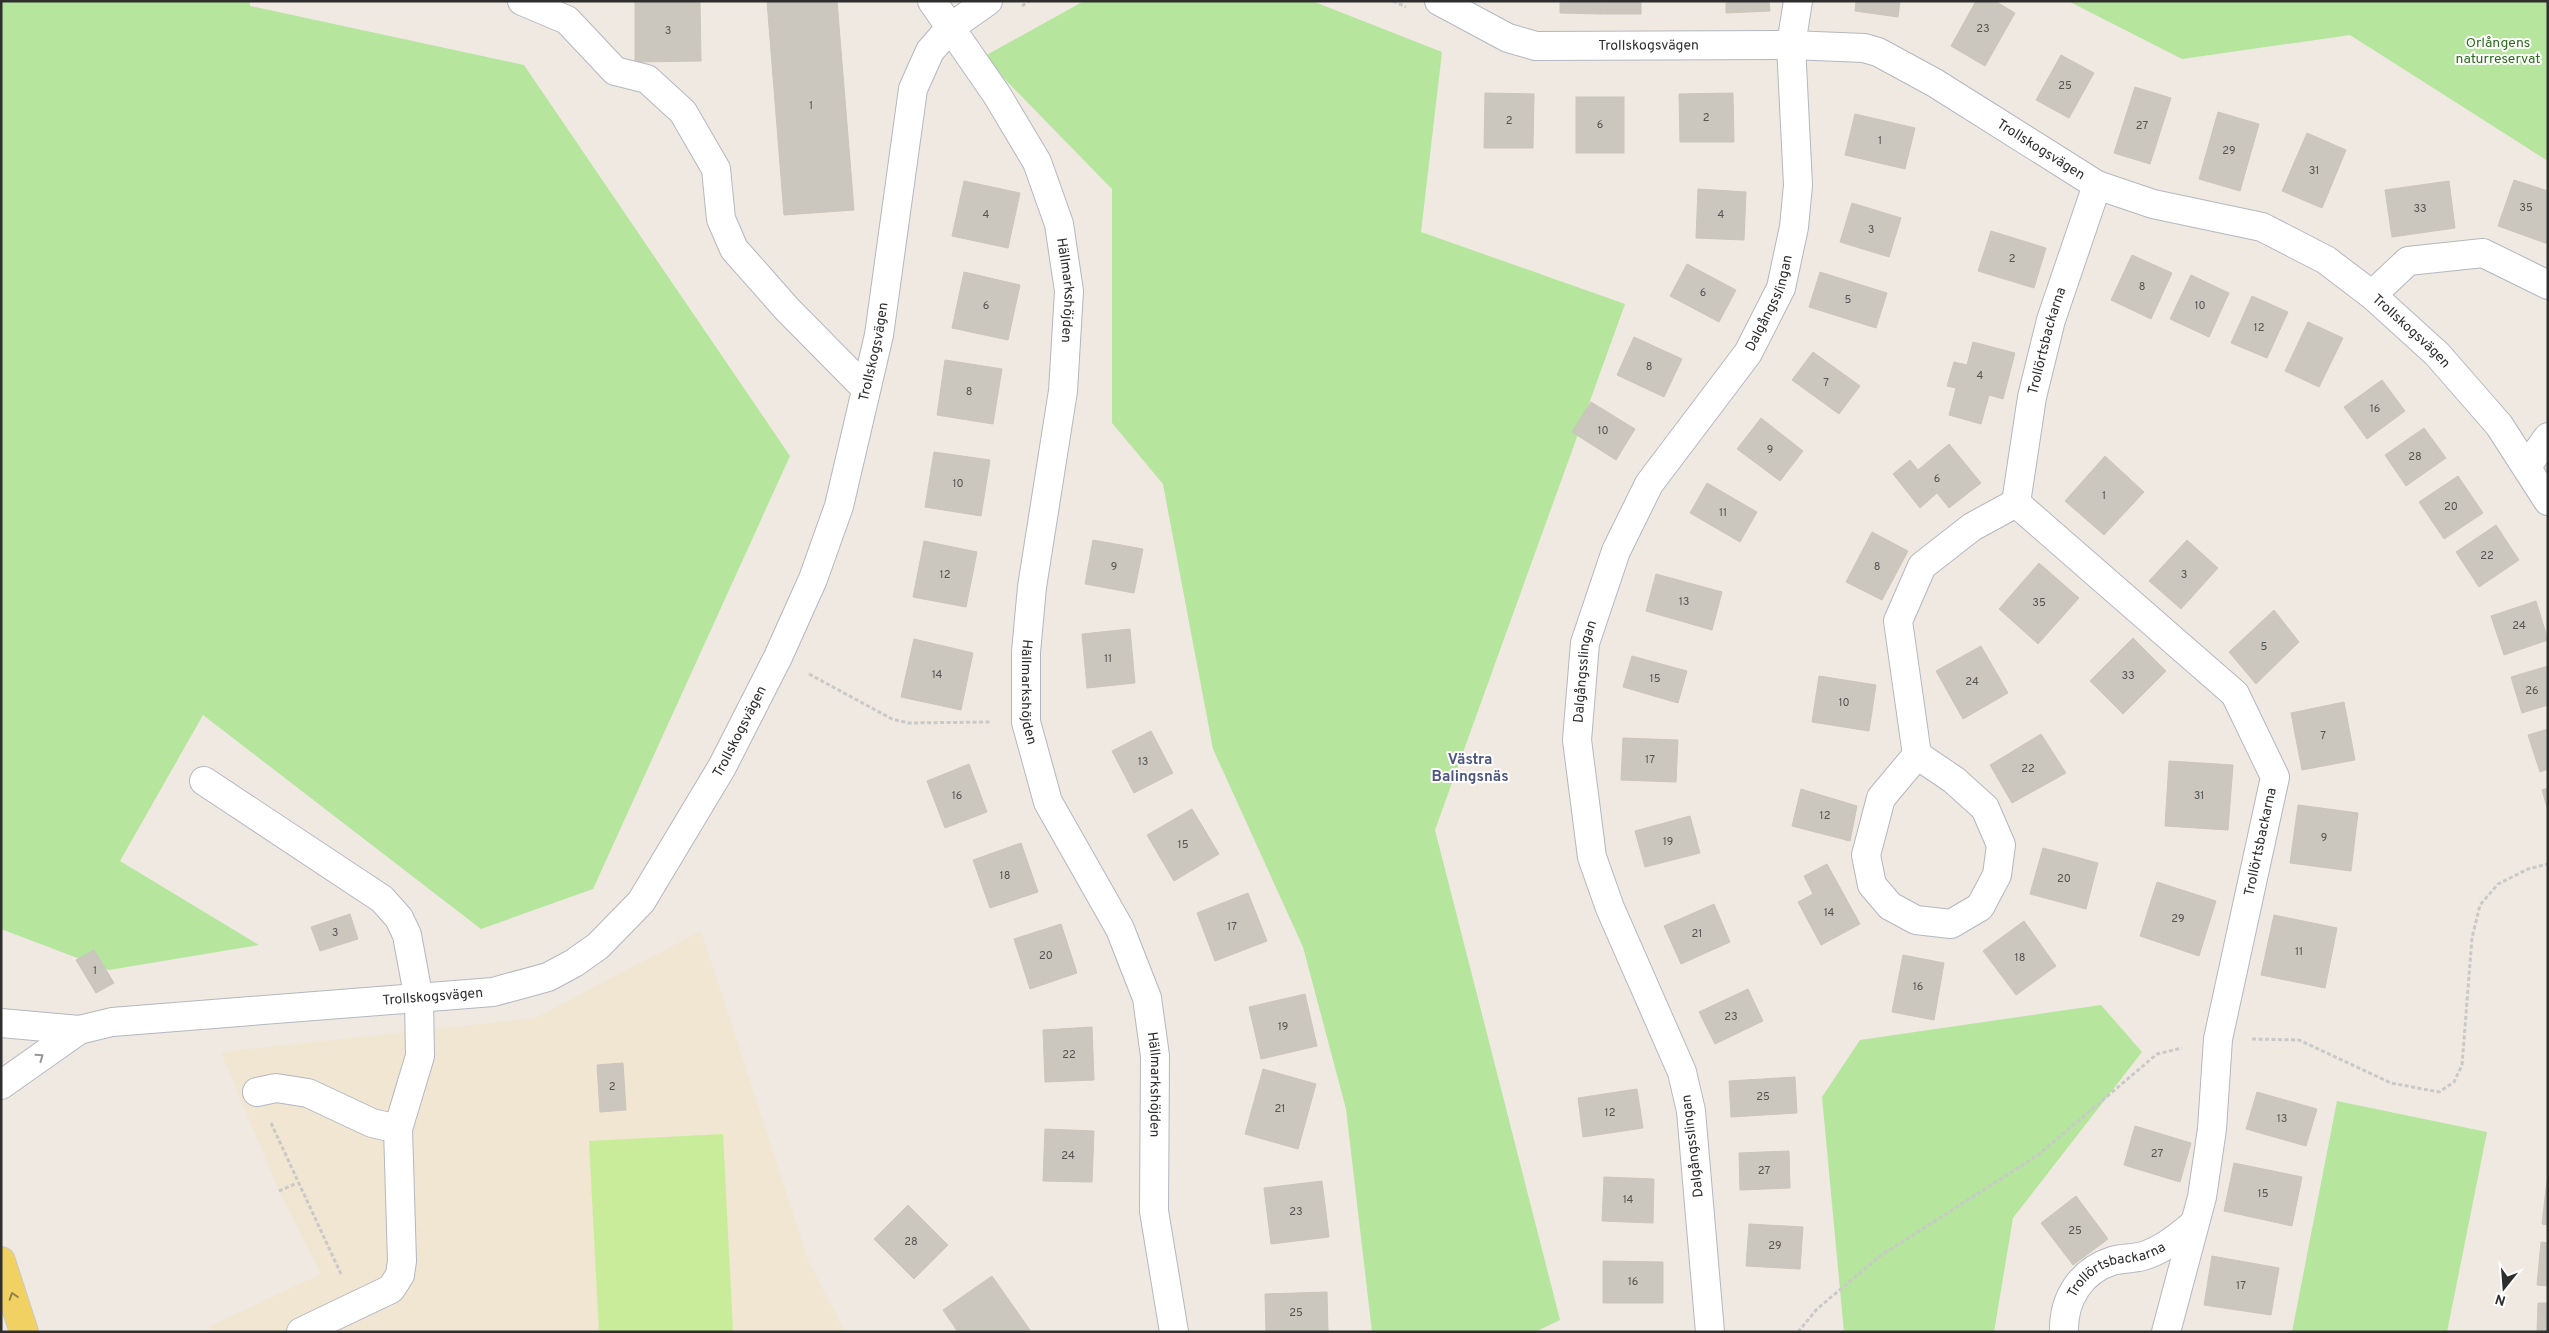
<svg xmlns="http://www.w3.org/2000/svg" width="2549" height="1333" font-family="Overpass,sans-serif">
<rect width="100%" height="100%" fill="#efe9e1"/>
<path fill="#f0e6d1" d="M701 931 809 1262 845 1332H208L210 1326 321 1274 279 1191 221 1052 535 1018Z"/>
<g fill="#b6e59e">
<path d="M1 1H250V6L524 65 790 456 593 889 481 929 203 715 120 861 259 945 109 970 1 929Z"/>
<path d="M1084 1H1312L1442 52 1421 232 1625 304 1435 830 1560 1320 1535 1332H1372L1346 1109 1303 947 1213 749 1163 484 1112 423V189L983 57Z"/>
<path d="M2068 1H2548V161L2350 35 2182 59Z"/>
<path d="M2101 1005 2142 1052 2013 1218 1994 1332H1844L1822 1097 1860 1040Z"/>
<path d="M2337 1101 2487 1132 2447 1332H2292Z"/>
</g>
<path fill="#c9ec9a" d="M723 1134 733 1332H599L589 1141Z"/>
<g fill="#cbc7bf" stroke="#cbc5ba">
<path d="M635 1H700L701 61 635 62Z"/>
<path d="M767 1H837L854 210 784 215Z"/>
<path d="M1560 1H1601V14L1560 13Z"/>
<rect x="1601" y="1" width="40" height="13"/>
<path d="M1726 1H1769L1770 11 1726 13Z"/>
<path d="M1856 1H1900L1898 17 1855 11Z"/>
<path d="M1976 1H1995L2015 13 1985 66 1951 46Z"/>
<path d="M2061 55 2094 73 2069 118 2036 100Z"/>
<path d="M2135 87 2171 98 2150 164 2114 153Z"/>
<path d="M1485 93 1534 94 1533 148H1484Z"/>
<path d="M1733 93 1734 142H1680L1679 94Z"/>
<rect x="1576" y="97" width="48" height="56"/>
<path d="M2218 112 2259 124 2240 191 2199 179Z"/>
<path d="M1855 114 1915 128 1905 169 1845 155Z"/>
<path d="M2307 133 2346 150 2322 208 2282 191Z"/>
<path d="M2514 180 2548 191V244L2498 226Z"/>
<path d="M964 181 1020 193 1008 248 952 236Z"/>
<path d="M2449 181 2455 228 2392 237 2385 190Z"/>
<path d="M1698 189 1746 192 1744 240 1696 238Z"/>
<path d="M1852 203 1901 218 1889 257 1840 242Z"/>
<path d="M1991 231 2046 248 2034 288 1978 271Z"/>
<path d="M2132 255 2172 273 2151 319 2111 300Z"/>
<path d="M1687 264 1736 290 1719 322 1670 296Z"/>
<path d="M964 272 1020 285 1008 340 952 328Z"/>
<path d="M1820 272 1887 293 1876 328 1809 307Z"/>
<path d="M2191 275 2229 293 2209 337 2170 319Z"/>
<path d="M2252 296 2288 312 2267 358 2231 343Z"/>
<path d="M2308 322 2343 338 2319 387 2285 371Z"/>
<path d="M1634 337 1682 359 1664 397 1617 375Z"/>
<path d="M1973 342 2015 353 2003 399 1989 395 1981 424 1949 415 1956 388 1947 386 1954 362 1967 365Z"/>
<path d="M1813 352 1860 386 1839 414 1792 380Z"/>
<path d="M945 360 1002 369 993 424 937 415Z"/>
<path d="M2382 380 2405 411 2367 439 2344 407Z"/>
<path d="M1591 402 1635 429 1616 460 1572 432Z"/>
<path d="M1761 418 1803 451 1780 481 1737 449Z"/>
<path d="M2424 428 2446 458 2406 486 2385 455Z"/>
<path d="M1949 444 1981 483 1949 508 1937 493 1920 508 1893 474 1910 460 1918 470Z"/>
<path d="M934 452 990 460 981 516 925 507Z"/>
<path d="M2105 456 2144 492 2104 535 2065 501Z"/>
<path d="M2458 476 2483 513 2444 539 2419 502Z"/>
<path d="M1707 483 1757 512 1740 542 1690 513Z"/>
<path d="M2496 525 2519 560 2479 587 2456 552Z"/>
<path d="M1872 532 1908 551 1882 600 1846 582Z"/>
<path d="M1093 540 1143 549 1134 593 1085 584Z"/>
<path d="M2187 540 2218 568 2181 609 2149 581Z"/>
<path d="M924 541 977 552 966 607 913 597Z"/>
<path d="M2039 563 2079 598 2038 644 1999 609Z"/>
<path d="M1656 574 1722 592 1712 630 1646 611Z"/>
<path d="M2536 601 2548 640 2504 655 2491 616Z"/>
<path d="M2274 610 2299 642 2256 684 2229 652Z"/>
<path d="M1130 629 1135 683 1087 688 1082 634Z"/>
<path d="M2133 638 2166 671 2123 714 2090 681Z"/>
<path d="M914 639 973 653 961 710 901 697Z"/>
<path d="M1981 646 2008 693 1963 719 1936 671Z"/>
<path d="M1632 656 1687 671 1678 703 1623 687Z"/>
<path d="M2548 666V705L2522 713 2511 677Z"/>
<path d="M1819 676 1876 685 1869 731 1812 722Z"/>
<path d="M2344 702 2355 760 2302 770 2291 713Z"/>
<path d="M2548 729V769L2540 772 2528 735Z"/>
<path d="M1151 731 1173 773 1134 793 1112 751Z"/>
<path d="M2041 734 2066 773 2012 803 1990 765Z"/>
<path d="M1623 738 1678 740 1676 782 1621 780Z"/>
<path d="M2169 761 2233 765 2228 830 2165 826Z"/>
<path d="M969 764 987 812 945 828 927 781Z"/>
<path d="M2548 788V811L2542 790Z"/>
<path d="M1801 789 1857 806 1850 841 1792 826Z"/>
<path d="M2298 805 2358 813 2351 871 2290 863Z"/>
<path d="M1192 809 1219 854 1174 881 1147 835Z"/>
<path d="M1690 816 1700 853 1645 867 1635 831Z"/>
<path d="M1021 843 1038 892 990 908 973 860Z"/>
<path d="M2043 848 2098 863 2086 909 2030 894Z"/>
<path d="M1827 864 1860 924 1821 945 1798 902 1813 894 1804 876Z"/>
<path d="M2157 882 2216 901 2199 956 2140 936Z"/>
<path d="M1248 893 1267 941 1215 961 1197 913Z"/>
<path d="M1714 904 1730 942 1681 964 1664 926Z"/>
<path d="M350 914 358 939 320 951 311 927Z"/>
<path d="M2274 915 2337 928 2325 988 2261 975Z"/>
<path d="M2024 921 2056 966 2016 995 1983 951Z"/>
<path d="M1061 924 1077 973 1030 989 1014 939Z"/>
<path d="M94 950 114 983 96 993 76 960Z"/>
<path d="M1903 955 1944 963 1934 1020 1892 1012Z"/>
<path d="M1748 989 1763 1021 1715 1044 1699 1012Z"/>
<path d="M1305 994 1317 1046 1261 1059 1249 1007Z"/>
<path d="M1092 1027 1094 1080 1045 1082 1043 1030Z"/>
<path d="M623 1063 626 1110 600 1112 597 1065Z"/>
<path d="M1263 1069 1316 1084 1298 1149 1245 1134Z"/>
<path d="M1795 1077 1797 1113 1731 1117 1729 1081Z"/>
<path d="M1637 1089 1643 1128 1583 1137 1578 1098Z"/>
<path d="M2257 1092 2317 1109 2306 1146 2246 1129Z"/>
<path d="M2135 1126 2191 1143 2180 1182 2124 1165Z"/>
<path d="M1045 1129 1094 1131 1092 1182 1043 1181Z"/>
<path d="M1789 1151 1790 1188 1740 1190 1739 1153Z"/>
<path d="M2234 1163 2302 1177 2292 1226 2224 1211Z"/>
<path d="M1604 1177 1654 1179 1653 1223 1602 1221Z"/>
<path d="M2547 1180H2548V1225L2542 1224Z"/>
<path d="M1322 1181 1329 1237 1271 1244 1264 1188Z"/>
<path d="M2076 1196 2108 1239 2073 1265 2041 1223Z"/>
<path d="M908 1205 948 1245 914 1279 874 1239Z"/>
<path d="M1749 1224 1803 1227 1800 1269 1746 1266Z"/>
<path d="M2541 1242 2548 1243V1286L2537 1285Z"/>
<path d="M2212 1256 2279 1268 2271 1315 2204 1305Z"/>
<path d="M1603 1261 1663 1262V1303H1603Z"/>
<path d="M992 1276 1030 1330 1027 1332H958L943 1310Z"/>
<path d="M1327 1292 1328 1332H1266L1265 1294Z"/>
<path d="M2538 1303H2548V1332H2537Z"/>
</g>
<g fill="none" stroke-linecap="round" stroke-linejoin="round">
<defs>
<g id="minor">
<path d="M522 1 567 20 615 71 647 79 683 112 716 169 721 219 734 249 787 309 866 389"/>
<path id="s1" d="M932 1 997 95 1037 162 1059 224 1069 291 1063 391 1032 587 1026 652V722L1048 802 1120 929 1147 998 1155 1056 1154 1211 1174 1332"/>
<path id="s2" d="M1439 1 1508 38 1536 46 1791 45 1864 48 1878 52 1935 83 2097 185 2153 204 2262 227 2326 260 2372 295 2437 354 2499 425 2548 501"/>
<path d="M2372 295 2408 261 2483 253 2548 285"/>
<path d="M2527 466 2548 437"/>
<path d="M2016 503 2235 694 2275 777 2218 1039 2212 1129 2202 1197 2166 1332"/>
<path id="s3" d="M1917 755 1954 780 1985 808 2001 845 1997 875 1980 907 1951 924 1916 920 1890 906 1872 885 1866 855 1881 798 1917 755 1898 621 1922 566 1972 527 2016 503 2032 397 2051 320 2097 185"/>
<path d="M204 781 382 899 399 918 407 935 419 1000 420 1056 398 1129"/>
<path id="s4" d="M1 1023 79 1030 112 1022 493 992 548 977 574 963 598 946 641 902 722 767 778 657 813 579 839 506 879 335 913 89 930 51 951 27 988 1"/>
<path d="M1 1085 79 1030"/>
<path d="M257 1092 276 1088 308 1093 372 1123 398 1129 402 1261 400 1275 391 1289 301 1332"/>
<path id="s5" d="M1710 1332 1691 1111 1682 1072 1610 908 1592 857 1577 740 1585 643 1616 551 1649 484 1748 353 1781 288 1794 227 1798 185 1791 45 1798 1"/>
<path id="s6" d="M2064 1332C2063 1299 2081 1271 2112 1261 2122 1258 2133 1259 2143 1256 2163 1250 2178 1237 2194 1224"/>
</g>
<path id="major" d="M1 1261 24 1332"/>
</defs>
<use href="#minor" stroke="#b4b7c1" stroke-width="30"/>
<use href="#major" stroke="#c9c9c9" stroke-width="30"/>
<g stroke="#c9c9c9" stroke-width="3" stroke-dasharray="4 2.5" stroke-linecap="butt">
<path d="M1393 1 1406 7"/>
<path d="M2545 1 2548 5"/>
<path d="M1022 6 1029 1"/>
<path d="M809 674 892 719 908 723 991 722"/>
<path d="M2252 1039 2299 1040 2391 1083 2439 1092 2454 1082 2462 1065 2472 938 2480 905 2498 884 2528 869 2548 864"/>
<path d="M271 1123 341 1274"/>
<path d="M279 1191 297 1183"/>
<path d="M1798 1332 1817 1309 1880 1256 2038 1155 2157 1054 2182 1048"/>
</g>
<use href="#minor" stroke="#fff" stroke-width="28"/>
<use href="#major" stroke="#f2d163" stroke-width="28"/>
</g>
<defs><path id="oneway-chevron" d="M-2-3.5L2.5 0L-2 3.5" fill="none" stroke-width="1.6" stroke-linecap="round" stroke-linejoin="round" transform="scale(1.25)"/></defs>
<use stroke="#969696" href="#oneway-chevron" transform="translate(40 1057) rotate(-35)"/>
<use stroke="#908048" href="#oneway-chevron" transform="translate(13 1296) rotate(-108)"/>
<g text-anchor="middle" dominant-baseline="central" stroke-width="4" stroke-linejoin="round" paint-order="stroke">
<g font-size="11" fill="#555452">
<text x="1983" y="29">23</text>
<text x="668" y="31">3</text>
<text x="2065" y="86">25</text>
<text x="811" y="106">1</text>
<text x="1706" y="118">2</text>
<text x="1509" y="121">2</text>
<text x="1600" y="125">6</text>
<text x="2142" y="126">27</text>
<text x="1880" y="141">1</text>
<text x="2229" y="151">29</text>
<text x="2314" y="171">31</text>
<text x="2526" y="208">35</text>
<text x="2420" y="209">33</text>
<text x="986" y="215">4</text>
<text x="1721" y="215">4</text>
<text x="1871" y="230">3</text>
<text x="2012" y="259">2</text>
<text x="2142" y="287">8</text>
<text x="1703" y="293">6</text>
<text x="1848" y="300">5</text>
<text x="986" y="306">6</text>
<text x="2200" y="306">10</text>
<text x="2259" y="328">12</text>
<text x="1649" y="367">8</text>
<text x="1980" y="376">4</text>
<text x="1826" y="383">7</text>
<text x="969" y="392">8</text>
<text x="2375" y="409">16</text>
<text x="1603" y="431">10</text>
<text x="1770" y="450">9</text>
<text x="2415" y="457">28</text>
<text x="1937" y="479">6</text>
<text x="958" y="484">10</text>
<text x="2104" y="496">1</text>
<text x="2451" y="507">20</text>
<text x="1723" y="513">11</text>
<text x="2487" y="556">22</text>
<text x="1114" y="567">9</text>
<text x="1877" y="567">8</text>
<text x="945" y="575">12</text>
<text x="2184" y="575">3</text>
<text x="1684" y="602">13</text>
<text x="2039" y="603">35</text>
<text x="2519" y="626">24</text>
<text x="2264" y="647">5</text>
<text x="1108" y="659">11</text>
<text x="937" y="675">14</text>
<text x="2128" y="676">33</text>
<text x="1655" y="679">15</text>
<text x="1972" y="682">24</text>
<text x="2532" y="691">26</text>
<text x="1844" y="703">10</text>
<text x="2323" y="736">7</text>
<text x="1650" y="760">17</text>
<text x="1143" y="762">13</text>
<text x="2028" y="769">22</text>
<text x="957" y="796">16</text>
<text x="2199" y="796">31</text>
<text x="1825" y="816">12</text>
<text x="2324" y="838">9</text>
<text x="1668" y="842">19</text>
<text x="1183" y="845">15</text>
<text x="1005" y="876">18</text>
<text x="2064" y="879">20</text>
<text x="1829" y="913">14</text>
<text x="2178" y="919">29</text>
<text x="1232" y="927">17</text>
<text x="335" y="933">3</text>
<text x="1697" y="934">21</text>
<text x="2299" y="952">11</text>
<text x="1046" y="956">20</text>
<text x="2020" y="958">18</text>
<text x="95" y="971">1</text>
<text x="1918" y="987">16</text>
<text x="1731" y="1017">23</text>
<text x="1283" y="1027">19</text>
<text x="1069" y="1055">22</text>
<text x="612" y="1087">2</text>
<text x="1763" y="1097">25</text>
<text x="1280" y="1109">21</text>
<text x="1610" y="1113">12</text>
<text x="2282" y="1119">13</text>
<text x="2157" y="1154">27</text>
<text x="1068" y="1156">24</text>
<text x="1764" y="1171">27</text>
<text x="2263" y="1194">15</text>
<text x="1628" y="1200">14</text>
<text x="1296" y="1212">23</text>
<text x="2075" y="1231">25</text>
<text x="911" y="1242">28</text>
<text x="1775" y="1246">29</text>
<text x="1633" y="1282">16</text>
<text x="2241" y="1286">17</text>
<text x="1296" y="1313">25</text>
</g>
<g font-size="14" fill="#2c6e1b" stroke="#fff">
<text x="2498" y="43">Orlångens<tspan x="2498" dy="16">naturreservat</tspan></text>
</g>
<g font-size="14" fill="#2e2e2e" stroke="#fff">
<text stroke="none"><textPath href="#s2" startOffset="220">Trollskogsvägen</textPath></text>
<text stroke="none"><textPath href="#s2" startOffset="640">Trollskogsvägen</textPath></text>
<text stroke="none"><textPath href="#s1" startOffset="325">Hällmarkshöjden</textPath></text>
<text stroke="none"><textPath href="#s5" startOffset="1101">Dalgångsslingan</textPath></text>
<text stroke="none"><textPath href="#s2" startOffset="1060">Trollskogsvägen</textPath></text>
<text stroke="none"><textPath href="#s3" startOffset="939">Trollörtsbackarna</textPath></text>
<text stroke="none"><textPath href="#s4" startOffset="1274">Trollskogsvägen</textPath></text>
<text stroke="none"><textPath href="#s5" startOffset="682">Dalgångsslingan</textPath></text>
<text stroke="none"><textPath href="#s1" startOffset="730">Hällmarkshöjden</textPath></text>
<text stroke="none"><textPath href="#s4" startOffset="869">Trollskogsvägen</textPath></text>
<text transform="translate(2261 842) rotate(-78)">Trollörtsbackarna</text>
<text stroke="none"><textPath href="#s4" startOffset="434">Trollskogsvägen</textPath></text>
<text stroke="none"><textPath href="#s1" startOffset="1150">Hällmarkshöjden</textPath></text>
<text transform="translate(1693 1146) rotate(-97)">Dalgångsslingan</text>
<text stroke="none"><textPath href="#s6" startOffset="92">Trollörtsbackarna</textPath></text>
</g>
<g font-size="15" font-weight="bold" fill="#4d5680" stroke="#fff">
<text x="1470" y="760">Västra<tspan x="1470" dy="17">Balingsnäs</tspan></text>
</g>
</g>
<rect width="2549" height="1333" fill="none" stroke="#2e2e2e" stroke-width="5"/>
<g transform="translate(2504 1288) rotate(197)" stroke="#ffffff" stroke-width="4" paint-order="stroke">
<path d="M0-4L9 19L0 12L-9 19Z" fill="#2e2e2e"/>
<text y="-8" font-size="14" font-weight="bold" text-anchor="middle" fill="#2e2e2e">N</text>
</g>
</svg>
